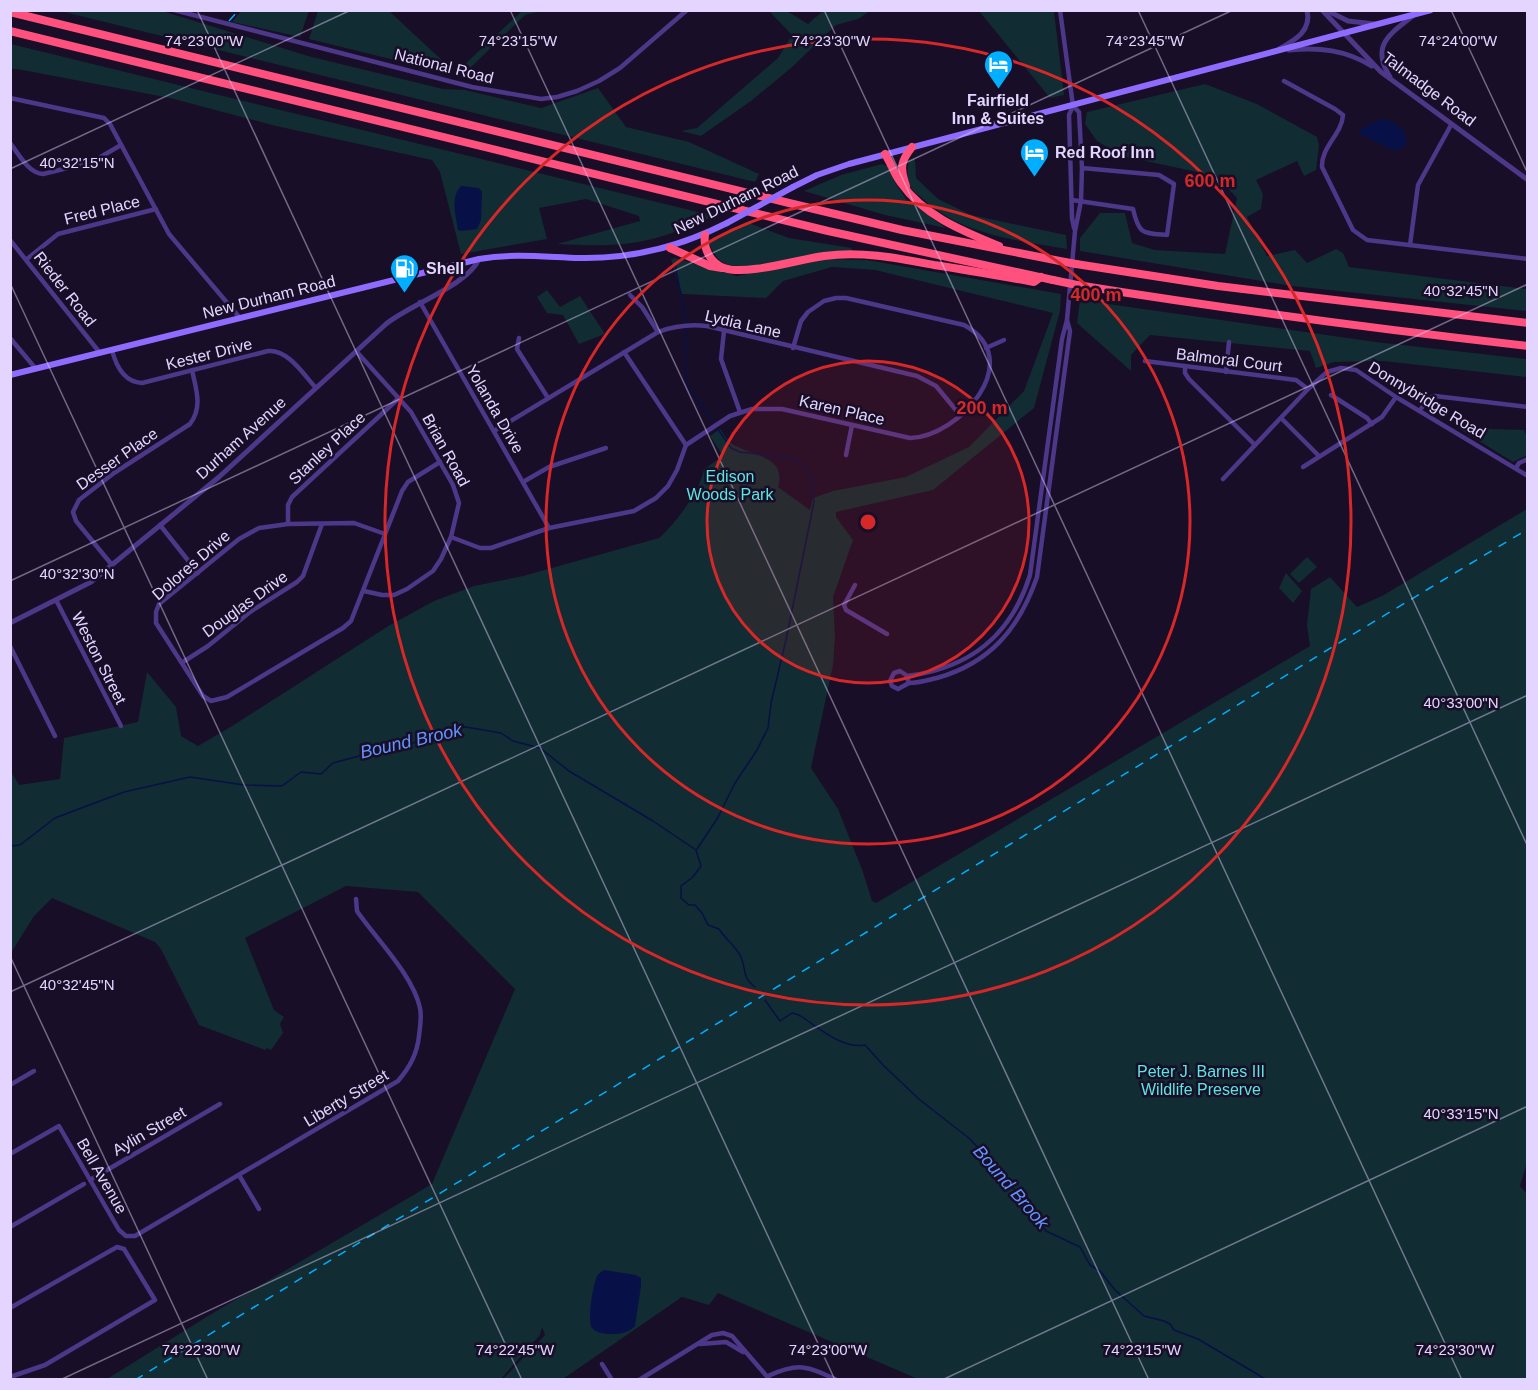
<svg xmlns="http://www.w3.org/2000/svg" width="1538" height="1390" font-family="Helvetica,sans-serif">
<rect width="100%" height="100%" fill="#180e27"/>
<g fill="#112c32">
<path d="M60 11H162L308 56 443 89 465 90 541 108 598 88 626 127 689 142 759 174 755 182Z"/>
<path d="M241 11V10L309 11 300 37 232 22Z"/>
<path d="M318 11H389L446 64 435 70 309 39Z"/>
<path d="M522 11H541L525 15 470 68 466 63Z"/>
<path d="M769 11H787L808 24 823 11H870L858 19 836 25 791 68 751 101 701 136 681 131 697 128 778 58 792 35Z"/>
<path d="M979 11H1054L1064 95 1050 98Z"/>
<path d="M11 44 714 216C690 227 665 237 638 242 612 247 584 245 557 244L640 221 639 216 586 199 539 208 547 239 461 254 440 172 432 160 276 126 170 98 17 69H11Z"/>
<path d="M1205 84 1257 104 1317 137 1319 146 1316 170 1304 176 1297 161 1256 180 1263 194 1261 209 1247 217 1267 256 1295 250 1307 263 1336 249 1343 253 1349 267 1527 289V311L1292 286 1080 251V238L1100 213H1125L1132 243 1155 250 1225 254 1237 198 1216 176 1122 156 1097 141 1085 124 1087 112Z"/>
<path d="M915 158 916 178 938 199 971 215 1066 235 1067 249C1016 240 960 235 921 197 918 195 913 191 911 188 906 180 907 169 909 161Z"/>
<path d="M882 164 887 166 896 184 906 199 946 228 885 215 804 191 841 175Z"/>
<path d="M746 222 789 238 852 248 851 251C823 255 750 272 726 264 717 261 712 251 709 243Z"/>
<path d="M675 258 737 276 825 259 867 260 1061 294 1060 311 1034 408 933 490 836 512V517L853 540 833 597 835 638 833 665 811 768 838 809 863 872 872 901 876 903 1310 646 1307 625 1311 589 1330 577 1357 607 1382 596 1527 509 1528 1159 1520 1186 1528 1195 1527 1379H918L718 1293 709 1305 682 1297 563 1379H503L545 1335 542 1327 540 1335 501 1379H107L208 1316 432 1184 515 989 418 892 346 886 245 938 274 1010 284 1017 280 1024 283 1033 271 1050 267 1048 265 1050 199 1025 161 949 155 942 52 898 34 916 11 953 10 770 19 785 60 779 64 738 138 722 147 672 176 707 181 736 198 746 232 726 390 625 434 601 474 586 523 576 659 538C676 523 700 491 704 469L723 456 710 436 720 429C724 435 729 443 736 446 757 457 786 457 778 487L810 510 813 498 833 491 906 477 969 447 1024 391 1053 313 875 270 832 267 783 281 766 298 682 294 671 259Z"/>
<path d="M547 290 560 307 580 296 605 334 579 344 563 315 547 313 537 297Z"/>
<path d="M1080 300 1376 342 1527 359V377L1383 361 1334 362 1316 368 1310 351 1150 335 1131 355V371L1077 323Z"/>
<path d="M1458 428 1524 430 1527 437V455L1513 462Z"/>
<path d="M1307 557 1317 567 1299 583 1290 574Z"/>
<path d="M1286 573 1302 591 1293 603 1279 588Z"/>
</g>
<g fill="#081147">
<path d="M1384 119C1398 124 1408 130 1406 146L1395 151 1360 134V130L1376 121Z"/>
<path d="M461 186 479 188 482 192 481 220 477 229 462 231 458 230C456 216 450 197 461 186Z"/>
<path d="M604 1270 636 1275 641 1278V1286L635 1326C631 1331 622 1334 615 1334 607 1334 597 1334 592 1328 587 1320 593 1285 597 1276 599 1273 601 1272 604 1270Z"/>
</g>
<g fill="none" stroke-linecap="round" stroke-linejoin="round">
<g stroke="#081147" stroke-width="1.5">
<path d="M675 264 686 321 685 373 687 385 731 448 740 452 792 458 800 462 811 476 814 502 786 640 771 703 768 728 757 750 735 783 717 819 697 849"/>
<path d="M10 846 20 845 55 818 124 792 190 777 244 785 282 786 301 772 321 774 333 763 359 756 371 748 412 744 427 734 444 735 456 728 466 727 501 733 513 741 540 748 569 771 653 821 696 850 701 866 693 877 681 886V898L689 905H695L702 913 708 925 719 929C725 939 736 946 741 957 747 971 741 976 755 987"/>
<path d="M765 1000 780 1021 792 1013C800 1014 802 1017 808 1021 824 1032 845 1049 865 1045L884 1066 920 1100 970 1139 996 1168 1000 1177 1021 1195 1046 1231 1080 1247 1090 1265 1100 1271 1115 1290 1144 1316 1164 1321 1170 1324 1174 1330 1198 1339 1267 1380"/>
</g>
<g stroke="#4c3789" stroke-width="4.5">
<path d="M174 10 472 87 541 99 557 97 577 91 599 81 620 68 687 10"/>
<path d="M1060 10 1073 106"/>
<path d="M1284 81 1335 109 1343 115C1342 134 1321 147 1322 167L1353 230 1367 240 1528 259"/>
<path d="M10 98 104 118 110 124 169 234 240 318"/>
<path d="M1073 106 1069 115 1072 218 1074 228"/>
<path d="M10 143C19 154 28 173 43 174L92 162 121 145"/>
<path d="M1072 200 1133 209C1139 235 1143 233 1167 235L1174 184 1159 175 1082 168"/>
<path d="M10 240 100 353"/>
<path d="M1410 245 1418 185 1451 125"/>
<path d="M27 259 58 234 156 209"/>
<path d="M630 295 642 307 658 332"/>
<path d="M420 302 549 528"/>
<path d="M724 331 721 359 740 412"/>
<path d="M10 338 36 369"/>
<path d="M519 338 517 349 548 398"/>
<path d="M986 348 1004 340"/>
<path d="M112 350C116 366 124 382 142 383L268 351C288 349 304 375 316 388"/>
<path d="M356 351 411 412 453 485 459 503 451 537 441 559 433 571 407 589 394 595H382L364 591"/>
<path d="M624 352 686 445"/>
<path d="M1145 361 1296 380 1308 389"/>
<path d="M1185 367V373L1189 379 1255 445"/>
<path d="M1226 372 1229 342"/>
<path d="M1331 395 1367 418 1372 424"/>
<path d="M1420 410 1429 398 1435 396 1528 407"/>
<path d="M1281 418 1319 456"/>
<path d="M494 431 658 332C674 326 689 324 707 326L917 376 936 386 960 415"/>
<path d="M846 455 852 425"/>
<path d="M1303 467 1382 417 1396 397"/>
<path d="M1516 468 1519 463 1528 459"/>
<path d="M1223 479 1308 389 1327 372 1341 368 1356 370 1396 397 1528 476"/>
<path d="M523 482 549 467 606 448"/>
<path d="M288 524V505L292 497 399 398"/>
<path d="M160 525 198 573"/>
<path d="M385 534 354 523 288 524 259 528 239 539 159 604 156 612V623L203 696 211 701 227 697 343 628 351 621 402 491 408 482 440 462"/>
<path d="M451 537 480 548H491L549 528 634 511 656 498 668 486 677 470 686 445 730 416 752 409H782L910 438C959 437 1028 360 964 325L846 298H836L824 301 808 312 801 321 793 348"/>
<path d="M112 565 76 521 73 512 79 500 114 473 190 424C203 407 196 389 192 370"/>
<path d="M855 585 844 605 846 610 887 634"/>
<path d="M56 600 121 726"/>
<path d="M10 646 55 736"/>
<path d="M183 662 208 646 250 612 297 582 303 576 322 524"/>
<path d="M900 671 906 675 909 683 898 689 892 686 890 681 894 673Z"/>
<path d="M907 676C970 668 1011 636 1030 575L1062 339 1067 320 1075 231 1081 201 1082 168 1079 112 1073 106"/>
<path d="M909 683C919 683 928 680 937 678 990 663 1019 629 1037 577L1070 331 1067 320"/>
<path d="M10 1085 34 1071"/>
<path d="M10 1154 59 1126 119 1230 126 1236H135L398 1081C410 1067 417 1054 419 1036 420 1027 422 1017 420 1008 413 975 376 939 357 911L356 899"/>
<path d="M239 1175 259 1209"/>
<path d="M90 1180 220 1104"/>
<path d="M10 1227 84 1184"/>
<path d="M10 1308 117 1247 124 1249 155 1300 45 1365 10 1377"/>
<path d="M700 1344 726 1342 743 1352"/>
<path d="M602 1364 612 1380"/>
<path d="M768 1376C799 1362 807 1366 837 1380"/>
<path d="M639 1380 712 1335 723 1333 732 1336 770 1380"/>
</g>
<g stroke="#4c3789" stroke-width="5">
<path d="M1322 10 1381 72 1528 180"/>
<path d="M1326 10 1348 21 1375 24"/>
<path d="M1279 49C1295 40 1312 31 1307 10"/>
<path d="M1289 50C1320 47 1345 50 1372 66"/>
<path d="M1390 77C1370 45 1390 34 1414 15"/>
<path d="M10 623 91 582 219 477 386 324C409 305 468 285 479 259"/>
</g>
<g stroke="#8f6cff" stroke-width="6">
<path d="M793 187 817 175 849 164 1431 10"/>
<path d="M10 375 479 259C513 253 545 257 580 258 633 259 680 247 727 223"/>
</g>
<g stroke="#ff507e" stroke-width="8">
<path d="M10 12 789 203 902 230 1065 262"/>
<path d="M10 31 828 231 1053 280"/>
<path d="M885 154C891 163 894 174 901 183 924 216 963 231 999 246"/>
<path d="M906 186C900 168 900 162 912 147"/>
<path d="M705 235C703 248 710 263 724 268 746 276 800 259 824 256 862 251 897 258 934 265 967 270 1001 276 1034 282L1041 277"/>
<path d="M670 248 710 266 722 268"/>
<path d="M1076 264 1218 286 1528 323"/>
<path d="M1077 285C1227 309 1377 329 1528 346"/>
</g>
<g stroke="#01aeff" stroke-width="1.5" stroke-dasharray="9 8" stroke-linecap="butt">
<path d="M229 21 239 10"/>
<path d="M135 1380 1365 627 1528 529"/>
</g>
<path stroke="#8f6cff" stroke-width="6" d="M727 223 793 187"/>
<g stroke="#ff507e" stroke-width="8">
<path d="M1065 262 1076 264"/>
<path d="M1053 280 1077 285"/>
</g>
</g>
<path fill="none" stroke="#e3d5ff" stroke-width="1.5" stroke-opacity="0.45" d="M197 10 835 1380M510 10 1149 1380M824 10 1462 1380M1138 10 1528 847M1451 10 1528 174M10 169 351 10M10 283 522 1380M10 581 1233 10M10 956 208 1380M10 992 1528 284M60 1380 1528 695M942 1380 1528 1106"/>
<circle cx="868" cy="522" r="161" fill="#d62828" fill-opacity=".12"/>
<g fill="none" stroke="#d62828" stroke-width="3">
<circle cx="868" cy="522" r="161"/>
<circle cx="868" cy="522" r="322"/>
<circle cx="868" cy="522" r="483"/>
</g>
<defs>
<symbol id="hotel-pin" viewBox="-11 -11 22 30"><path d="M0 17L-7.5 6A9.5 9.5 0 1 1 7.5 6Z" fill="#01aeff" stroke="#180e27"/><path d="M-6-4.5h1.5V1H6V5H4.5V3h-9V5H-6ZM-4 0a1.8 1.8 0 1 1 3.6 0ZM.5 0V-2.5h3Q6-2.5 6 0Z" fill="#fff"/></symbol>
<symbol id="fuel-pin" viewBox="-11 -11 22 30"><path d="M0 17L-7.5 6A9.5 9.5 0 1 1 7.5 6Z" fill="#01aeff" stroke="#180e27"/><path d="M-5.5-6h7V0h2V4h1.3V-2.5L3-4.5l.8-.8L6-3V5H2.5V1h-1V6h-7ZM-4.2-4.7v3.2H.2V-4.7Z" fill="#fff"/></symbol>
</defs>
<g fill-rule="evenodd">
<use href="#hotel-pin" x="982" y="48" width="33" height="45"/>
<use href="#hotel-pin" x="1018" y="136" width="33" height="45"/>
<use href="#fuel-pin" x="388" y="252" width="33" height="45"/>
</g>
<g text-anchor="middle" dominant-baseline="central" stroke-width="5" stroke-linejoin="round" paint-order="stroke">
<g font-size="16" fill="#e3d5ff" stroke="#180e27">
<text transform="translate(444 66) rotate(14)">National Road</text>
<text transform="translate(1429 89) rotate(37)">Talmadge Road</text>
<text transform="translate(736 200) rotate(-26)">New Durham Road</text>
<text transform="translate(102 210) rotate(-14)">Fred Place</text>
<text transform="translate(65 289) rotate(52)">Rieder Road</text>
<text transform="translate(269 297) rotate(-14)">New Durham Road</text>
<text transform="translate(743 324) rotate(13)">Lydia Lane</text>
<text transform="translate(209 354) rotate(-14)">Kester Drive</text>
<text transform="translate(1229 360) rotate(7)">Balmoral Court</text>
<text transform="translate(1427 400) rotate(31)">Donnybridge Road</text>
<text transform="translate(495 409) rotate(60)">Yolanda Drive</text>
<text transform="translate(842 410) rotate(13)">Karen Place</text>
<text transform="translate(241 438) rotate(-42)">Durham Avenue</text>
<text transform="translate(327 448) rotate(-43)">Stanley Place</text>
<text transform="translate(446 450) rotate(61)">Brian Road</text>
<text transform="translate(117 459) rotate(-35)">Desser Place</text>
<text transform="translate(191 565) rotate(-41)">Dolores Drive</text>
<text transform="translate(245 604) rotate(-36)">Douglas Drive</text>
<text transform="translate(99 658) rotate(63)">Weston Street</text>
<text transform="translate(346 1098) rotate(-31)">Liberty Street</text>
<text transform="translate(149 1131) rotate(-30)">Aylin Street</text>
<text transform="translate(102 1176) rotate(60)">Bell Avenue</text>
</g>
<g font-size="16" font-weight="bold" fill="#e3d5ff" stroke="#180e27" text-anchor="start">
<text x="998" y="100" text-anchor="middle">Fairfield<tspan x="998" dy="18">Inn &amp; Suites</tspan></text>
<text x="1055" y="152">Red Roof Inn</text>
<text x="426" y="268">Shell</text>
</g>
<g font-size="16" fill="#5ae6e1" stroke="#180e27">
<text x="730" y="476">Edison<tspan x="730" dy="18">Woods Park</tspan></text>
<text x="1201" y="1071">Peter J. Barnes III<tspan x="1201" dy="18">Wildlife Preserve</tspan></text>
</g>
<g font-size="18" font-style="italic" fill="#6395ff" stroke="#180e27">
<text transform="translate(411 741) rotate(-13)">Bound Brook</text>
<text transform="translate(1011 1187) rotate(49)">Bound Brook</text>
</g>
</g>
<g font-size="15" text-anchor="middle" fill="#e3d5ff" stroke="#180e27" stroke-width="5" stroke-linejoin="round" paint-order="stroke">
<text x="204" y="46">74°23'00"W</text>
<text x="518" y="46">74°23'15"W</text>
<text x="831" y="46">74°23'30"W</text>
<text x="1145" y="46">74°23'45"W</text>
<text x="1458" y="46">74°24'00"W</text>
<text x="77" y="168">40°32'15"N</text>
<text x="1461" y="296">40°32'45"N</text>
<text x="77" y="579">40°32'30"N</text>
<text x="1461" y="708">40°33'00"N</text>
<text x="77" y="990">40°32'45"N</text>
<text x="1461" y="1119">40°33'15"N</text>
<text x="201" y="1355">74°22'30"W</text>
<text x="515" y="1355">74°22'45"W</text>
<text x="828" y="1355">74°23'00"W</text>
<text x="1142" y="1355">74°23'15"W</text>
<text x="1455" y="1355">74°23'30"W</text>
</g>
<circle cx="868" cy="522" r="9" fill="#d62828" stroke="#180e27" stroke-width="3"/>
<g font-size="18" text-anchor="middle" font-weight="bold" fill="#d62828" stroke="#180e27" stroke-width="5" stroke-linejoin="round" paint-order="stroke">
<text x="1210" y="187">600 m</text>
<text x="1096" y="301">400 m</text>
<text x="982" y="414">200 m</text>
</g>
<rect width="1538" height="1390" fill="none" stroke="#e3d5ff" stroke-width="24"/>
</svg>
